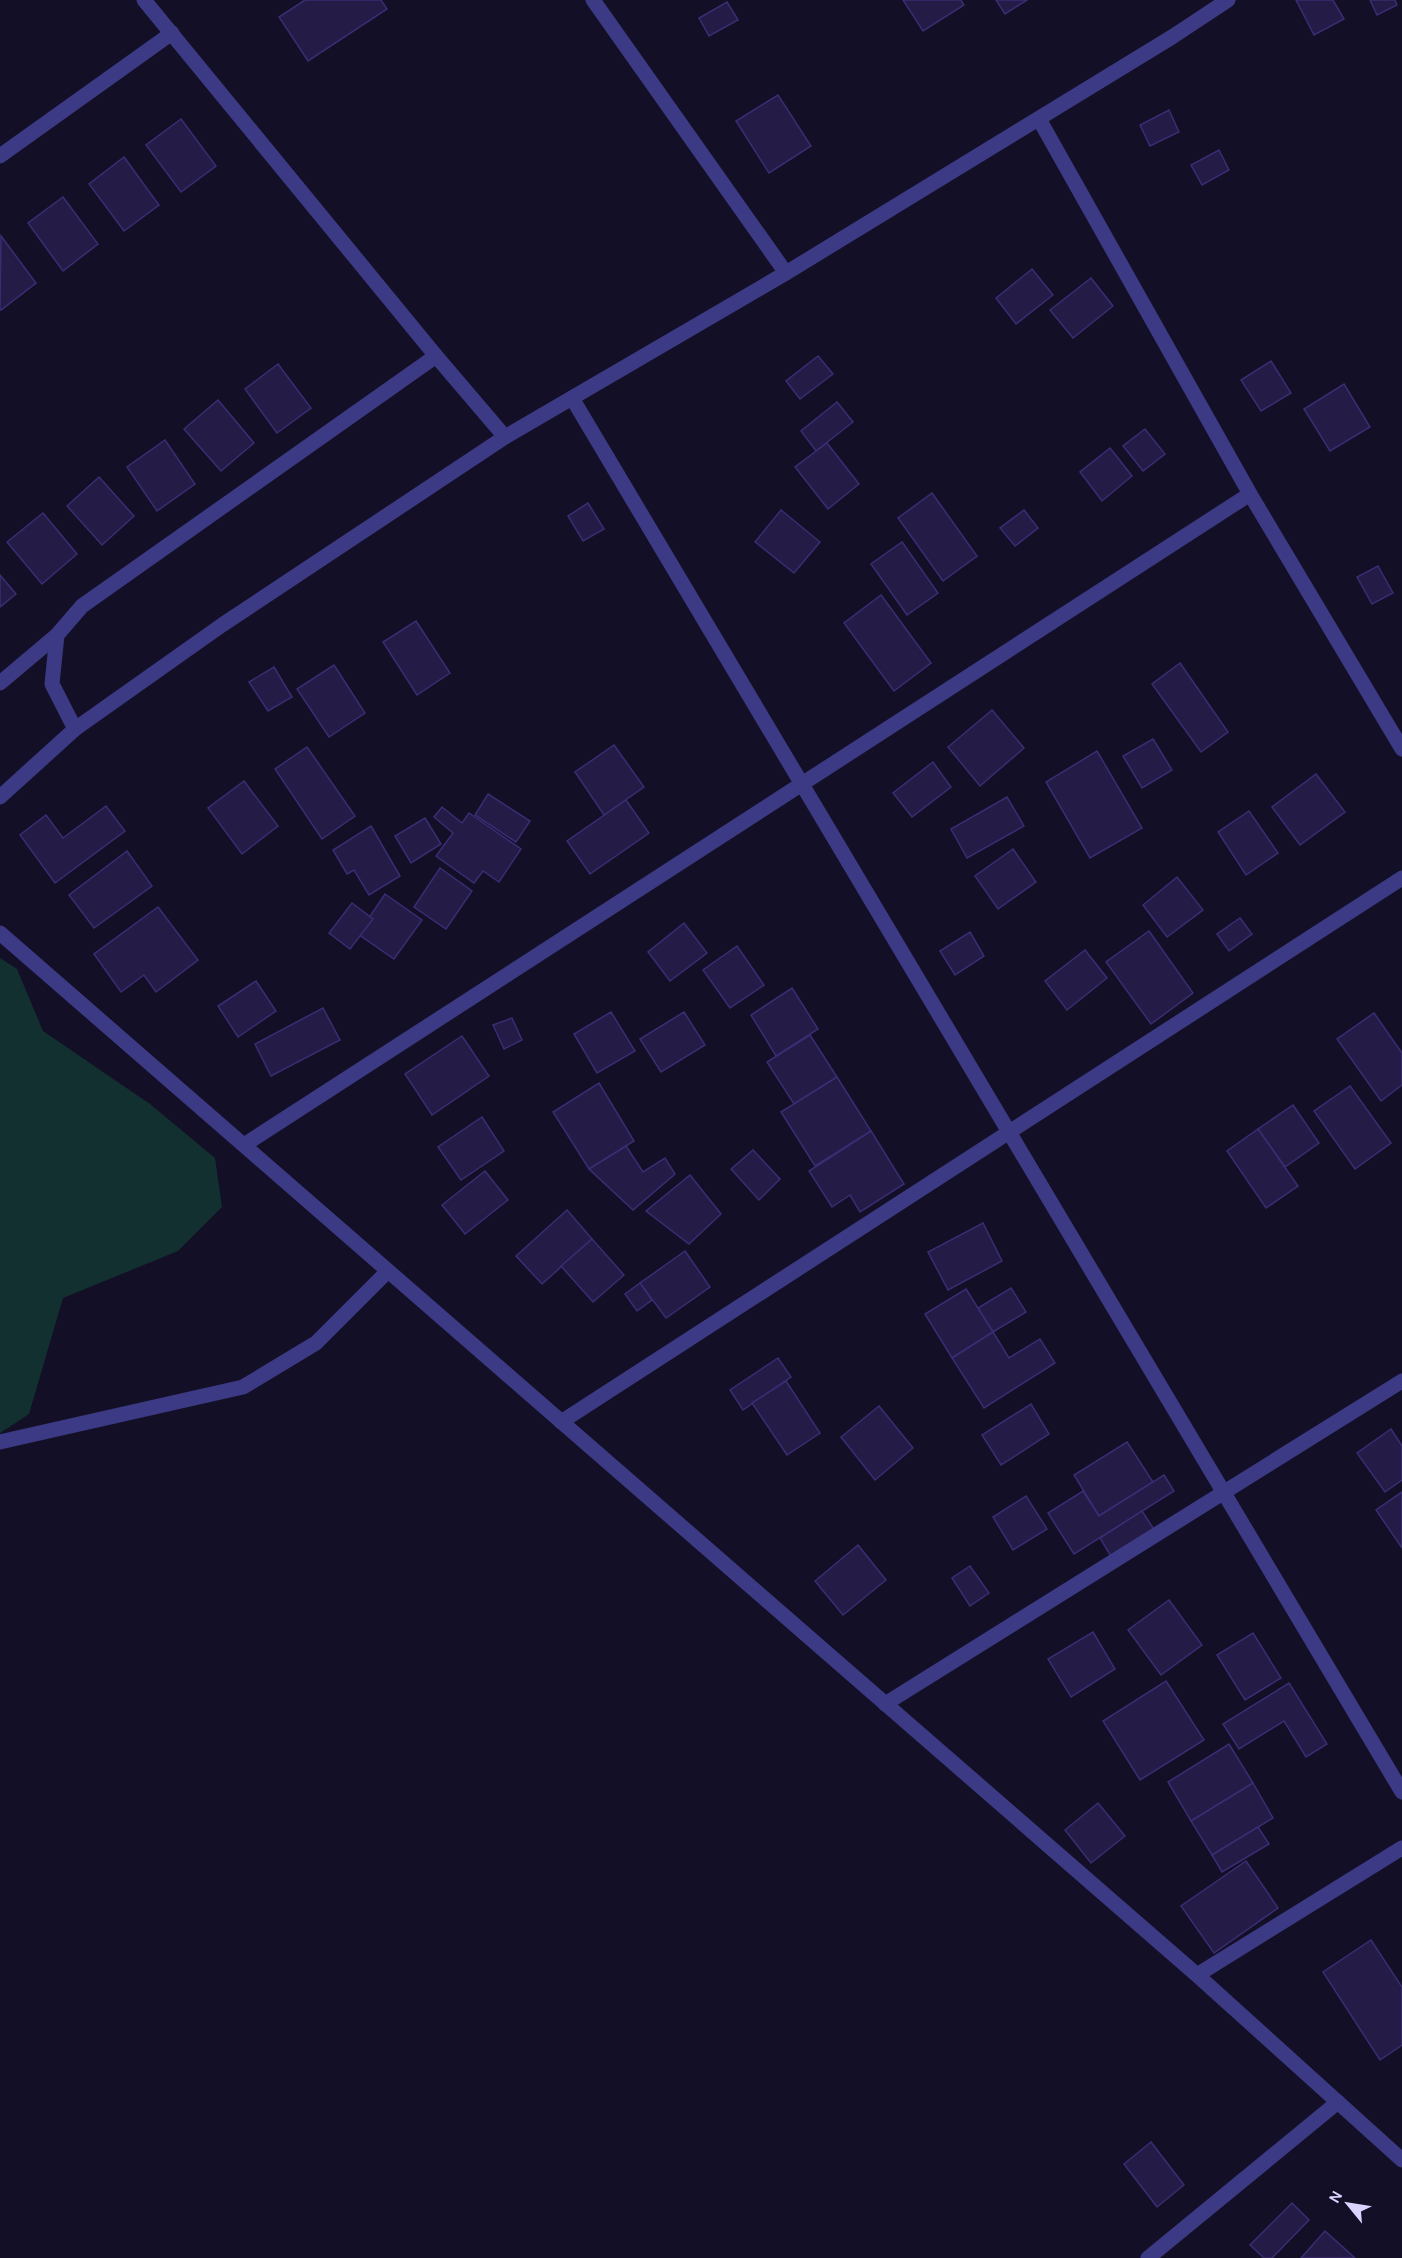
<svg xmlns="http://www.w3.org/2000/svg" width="1402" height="2258" font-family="Karla,sans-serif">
<rect width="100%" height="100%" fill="#130f26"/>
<path fill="#12302f" d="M0 958 17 969 43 1031 150 1104 215 1158 222 1207 178 1251 63 1298 29 1414 0 1433Z"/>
<g fill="#241b47" stroke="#3b2d73" stroke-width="1.5">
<path d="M305 0H381L387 9 308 61 279 17Z"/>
<path d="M903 0H961L964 5 923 31Z"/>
<path d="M996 0H1027L1005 14Z"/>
<path d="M1296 0H1333L1344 19 1314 35Z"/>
<path d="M1370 0H1395L1397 5 1377 15Z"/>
<path d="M727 2 738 20 709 36 699 18Z"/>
<path d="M778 95 811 146 769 173 736 121Z"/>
<path d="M1169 110 1179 132 1150 146 1140 125Z"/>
<path d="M181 119 216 166 181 192 146 145Z"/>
<path d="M1219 150 1229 170 1202 185 1191 165Z"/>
<path d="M124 157 159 205 124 231 89 184Z"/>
<path d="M63 197 98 244 63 271 28 223Z"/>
<path d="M1 236 36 283 1 310 0 308Z"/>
<path d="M1032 269 1053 295 1016 324 996 298Z"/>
<path d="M1091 278 1113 306 1073 338 1050 310Z"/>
<path d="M818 356 833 374 800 399 786 381Z"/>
<path d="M1271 361 1291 393 1261 411 1241 380Z"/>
<path d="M278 364 311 408 277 433 245 389Z"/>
<path d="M1344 384 1370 427 1330 451 1304 409Z"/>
<path d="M218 400 254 443 221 471 184 429Z"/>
<path d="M837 402 853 422 816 451 801 431Z"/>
<path d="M1145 429 1165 454 1143 471 1123 446Z"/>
<path d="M165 440 195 484 157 511 127 467Z"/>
<path d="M827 443 859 484 828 509 795 467Z"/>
<path d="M1110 448 1132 476 1102 501 1080 472Z"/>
<path d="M99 477 134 516 102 545 67 506Z"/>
<path d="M932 493 977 556 943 581 898 518Z"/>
<path d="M588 503 604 529 583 541 568 516Z"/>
<path d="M781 510 820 542 794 573 755 542Z"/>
<path d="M1024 510 1038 528 1015 546 1000 528Z"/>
<path d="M43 513 77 554 42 584 7 542Z"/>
<path d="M902 542 938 593 907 615 871 564Z"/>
<path d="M1378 566 1393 593 1372 604 1357 577Z"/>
<path d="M0 575 16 594 0 607Z"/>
<path d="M881 595 931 663 894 691 844 623Z"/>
<path d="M416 621 450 673 417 695 383 642Z"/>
<path d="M1180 663 1228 732 1201 752 1152 684Z"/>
<path d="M334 665 365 713 329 737 297 689Z"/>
<path d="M274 667 292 697 268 711 249 682Z"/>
<path d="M992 710 1024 748 980 786 948 747Z"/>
<path d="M1153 739 1172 770 1142 788 1123 756Z"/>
<path d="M614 745 644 787 604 815 575 772Z"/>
<path d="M307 747 355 816 322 839 275 769Z"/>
<path d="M1097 751 1142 828 1090 858 1046 782Z"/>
<path d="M933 762 951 787 912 817 893 793Z"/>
<path d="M1316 774 1345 812 1300 845 1272 807Z"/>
<path d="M244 781 278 826 242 854 208 808Z"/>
<path d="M488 794 530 821 516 842 475 815Z"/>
<path d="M1007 797 1024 826 967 858 951 829Z"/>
<path d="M626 800 649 833 590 874 567 841Z"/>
<path d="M106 806 125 831 55 883 20 835 46 815 63 838Z"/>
<path d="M442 807 462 823 469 813 521 849 499 882 483 871 474 883 436 856 453 833 434 817Z"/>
<path d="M1249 811 1278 853 1246 875 1218 832Z"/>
<path d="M425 818 441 844 411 863 395 836Z"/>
<path d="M371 826 400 876 369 895 354 870 347 874 333 850Z"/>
<path d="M1013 849 1036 882 998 909 975 876Z"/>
<path d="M127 851 152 886 94 928 69 895Z"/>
<path d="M440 868 472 891 446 929 414 907Z"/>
<path d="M1177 877 1203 910 1167 937 1143 905Z"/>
<path d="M385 894 422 920 394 959 358 934Z"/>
<path d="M352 903 373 919 350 949 329 933Z"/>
<path d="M158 907 198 960 156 992 144 975 121 992 94 954Z"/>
<path d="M1240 918 1252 934 1229 951 1217 934Z"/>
<path d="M684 923 707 953 670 981 648 952Z"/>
<path d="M1149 931 1193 993 1151 1024 1106 962Z"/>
<path d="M970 932 984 956 955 975 940 951Z"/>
<path d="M737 946 764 985 730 1008 703 970Z"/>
<path d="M1085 950 1107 978 1067 1010 1045 981Z"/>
<path d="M256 981 276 1011 238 1037 218 1006Z"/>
<path d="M792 988 818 1029 776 1056 751 1015Z"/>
<path d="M323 1008 340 1040 271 1076 255 1044Z"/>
<path d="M611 1012 635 1051 597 1073 574 1034Z"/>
<path d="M684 1012 705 1045 661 1072 640 1039Z"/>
<path d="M1374 1013 1402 1053V1085L1381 1101 1337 1039Z"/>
<path d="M512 1018 522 1040 504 1049 493 1025Z"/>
<path d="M810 1035 837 1077 794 1104 767 1062Z"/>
<path d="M462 1036 489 1076 432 1115 405 1074Z"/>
<path d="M837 1077 871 1131 815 1166 781 1112Z"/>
<path d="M599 1083 634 1141 589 1169 553 1112Z"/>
<path d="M1350 1086 1391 1143 1355 1169 1314 1111Z"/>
<path d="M1293 1105 1319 1143 1285 1167 1258 1129Z"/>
<path d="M482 1117 504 1151 461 1180 438 1147Z"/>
<path d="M1258 1129 1298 1186 1266 1208 1227 1151Z"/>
<path d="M871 1131 904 1184 860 1212 850 1195 832 1207 809 1171Z"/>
<path d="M626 1146 643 1172 665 1158 675 1174 633 1210 589 1169Z"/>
<path d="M753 1150 780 1179 759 1200 731 1169Z"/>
<path d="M485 1171 508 1200 465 1234 442 1205Z"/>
<path d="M690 1175 721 1214 689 1244 646 1211Z"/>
<path d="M567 1210 592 1239 542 1284 516 1256Z"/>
<path d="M983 1223 1002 1261 948 1290 928 1252Z"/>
<path d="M592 1239 624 1275 593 1302 561 1266Z"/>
<path d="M685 1251 710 1287 666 1318 640 1283Z"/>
<path d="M640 1283 652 1300 637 1311 625 1294Z"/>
<path d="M1011 1288 1026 1312 993 1332 978 1308Z"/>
<path d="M966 1289 993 1332 952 1358 925 1314Z"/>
<path d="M993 1332 1009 1358 1040 1339 1055 1363 984 1408 952 1358Z"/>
<path d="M778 1358 791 1377 743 1410 730 1390Z"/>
<path d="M786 1381 820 1433 787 1455 752 1403Z"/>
<path d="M1031 1404 1049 1434 1001 1465 982 1435Z"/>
<path d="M879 1406 913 1448 875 1480 841 1437Z"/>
<path d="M1391 1429 1402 1446V1480L1385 1492 1357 1453Z"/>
<path d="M1127 1442 1153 1482 1099 1516 1074 1475Z"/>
<path d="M1164 1475 1174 1491 1074 1554 1048 1513 1083 1491 1099 1516Z"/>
<path d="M1402 1492V1548L1376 1510Z"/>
<path d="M1026 1496 1047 1529 1013 1550 993 1517Z"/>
<path d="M1142 1511 1155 1531 1112 1558 1100 1538Z"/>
<path d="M858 1545 886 1580 843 1615 815 1581Z"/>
<path d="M970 1566 989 1593 970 1606 952 1578Z"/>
<path d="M1169 1600 1202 1645 1161 1675 1128 1630Z"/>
<path d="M1093 1632 1115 1669 1071 1697 1048 1659Z"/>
<path d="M1253 1633 1281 1678 1245 1700 1217 1655Z"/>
<path d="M1166 1681 1204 1740 1140 1780 1103 1721Z"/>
<path d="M1289 1683 1327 1744 1306 1757 1284 1721 1239 1749 1223 1724Z"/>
<path d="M1229 1744 1253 1783 1191 1821 1168 1782Z"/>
<path d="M1253 1783 1273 1818 1212 1855 1191 1821Z"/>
<path d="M1098 1803 1125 1836 1091 1863 1065 1830Z"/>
<path d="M1258 1827 1269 1844 1222 1872 1212 1855Z"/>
<path d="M1246 1861 1278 1908 1214 1953 1181 1906Z"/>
<path d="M1371 1940 1402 1987V2045L1380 2060 1323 1972Z"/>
<path d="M1151 2142 1184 2185 1157 2207 1124 2164Z"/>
<path d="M1292 2203 1309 2220 1272 2258H1264L1250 2245Z"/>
<path d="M1325 2231 1355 2258H1301Z"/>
</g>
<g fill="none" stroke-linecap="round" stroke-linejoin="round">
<path stroke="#3d3a85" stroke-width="15" d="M0 1442 243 1387 316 1343 388 1271"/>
<g stroke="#3d3a85" stroke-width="15">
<path d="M144 0 436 356 505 437"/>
<path d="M593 0 786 273"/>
<path d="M1039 119 1250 494 1402 749"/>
<path d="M0 156 172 33"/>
<path d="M572 398 1402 1792"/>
<path d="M0 683 57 635"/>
<path d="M75 729 52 684 57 635 82 606 436 356"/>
<path d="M0 797 75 729 222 625 505 437 786 273 1172 37 1228 0"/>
<path d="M0 933 1197 1975 1402 2160"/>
<path d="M244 1145 1250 494"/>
<path d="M561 1422 1402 878"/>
<path d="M885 1704 1402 1381"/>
<path d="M1197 1975 1402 1848"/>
<path d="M1148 2258 1338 2102"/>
</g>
</g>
<g transform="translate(1348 2204) rotate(300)" stroke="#130f26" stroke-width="4.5" paint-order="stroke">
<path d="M0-4.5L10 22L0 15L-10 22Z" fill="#d9d4ff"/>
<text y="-9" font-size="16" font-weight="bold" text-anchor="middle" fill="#d9d4ff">N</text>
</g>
</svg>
